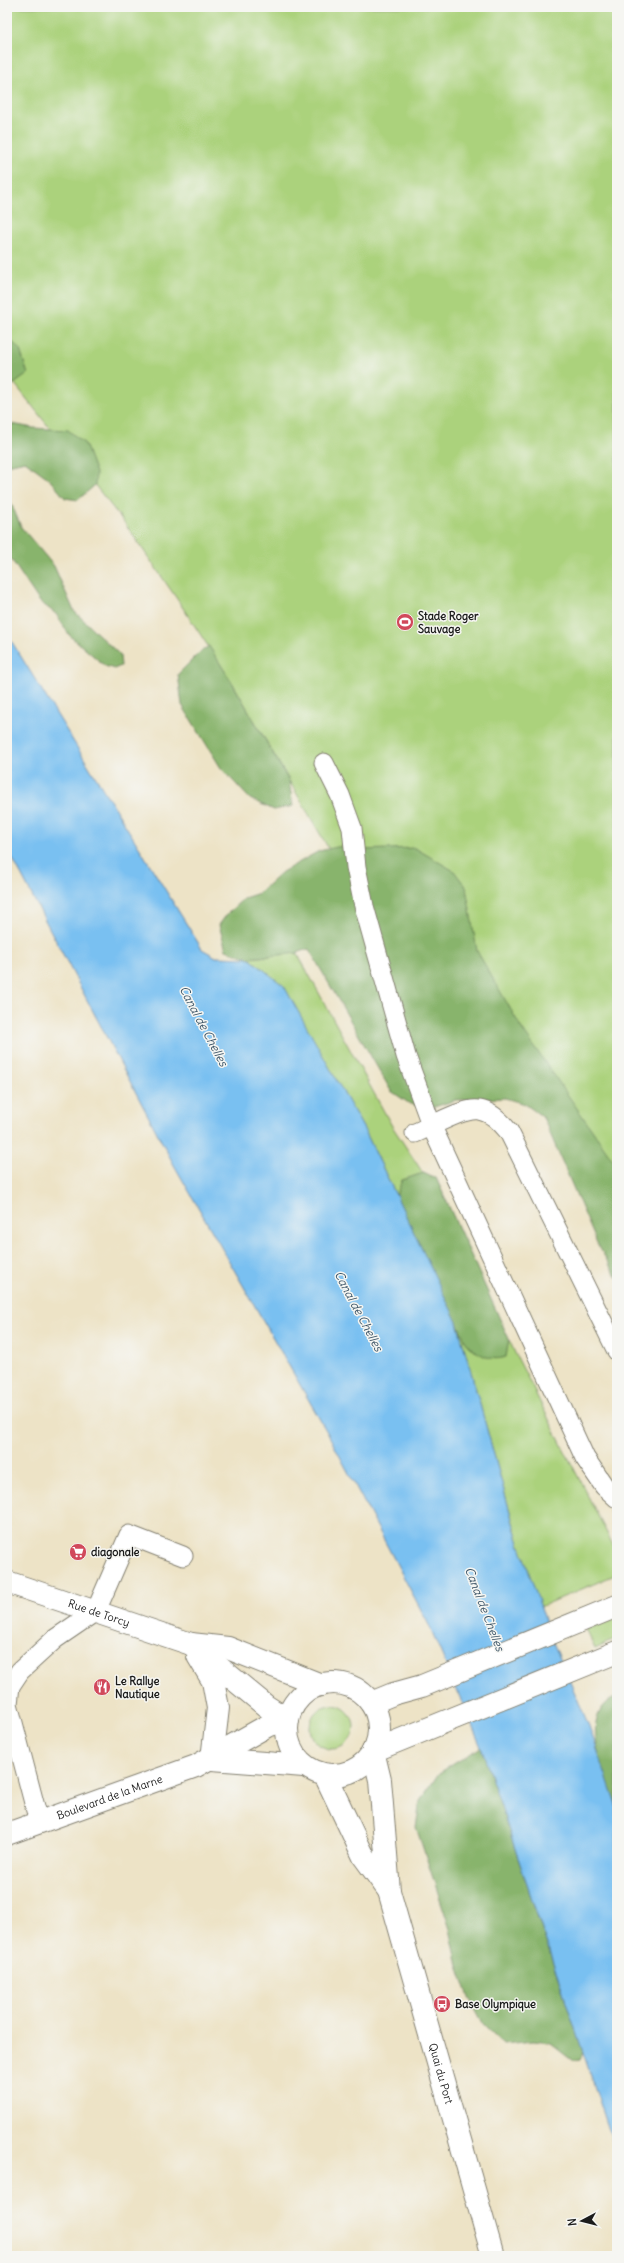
<svg xmlns="http://www.w3.org/2000/svg" width="624" height="2263" font-family="Delius,sans-serif">
<rect width="100%" height="100%" fill="#f6f6f2"/>
<filter id="ink" filterUnits="userSpaceOnUse"><feTurbulence type="fractalNoise" baseFrequency=".025" numOctaves="2"/><feDisplacementMap in="SourceGraphic" scale="8" xChannelSelector="R" yChannelSelector="G"/><feConvolveMatrix kernelMatrix="1 2 1 2 8 2 1 2 1" color-interpolation-filters="sRGB"/></filter>
<filter id="wash" filterUnits="userSpaceOnUse"><feTurbulence type="fractalNoise" baseFrequency=".012" numOctaves="4" result="noise"/><feDisplacementMap in="SourceGraphic" scale="16" xChannelSelector="R" yChannelSelector="G"/><feGaussianBlur stdDeviation="0.9" result="paint"/><feColorMatrix in="noise" values="0 0 0 0 0 0 0 0 0 0 0 0 0 0 0 0 0 1.4 0 .05"/><feComposite in="paint" operator="in"/></filter>
<g filter="url(#wash)">
<rect width="100%" height="100%" fill="#ede3c6"/>
<g fill="#abd27c" stroke="#64774c">
<path d="M7 7H617V1233L543 1118 366 913 233 684 177 599 124 522 7 374Z"/>
<path d="M297 953 392 1126 423 1173 436 1178 515 1353 617 1553V1574L540 1607 517 1537 457 1322 366 1133 284 987 249 958Z"/>
<path d="M610 1509 617 1512V1528L610 1512Z"/>
<path d="M617 1618V1639L595 1649 586 1629Z"/>
<circle cx="332" cy="1727" r="22"/>
</g>
<g fill="#88b46c" stroke="#526844">
<path d="M7 336 20 350 28 374 7 389Z"/>
<path d="M7 423 33 428 68 430 85 444 96 473 95 485 78 500 65 498 48 478 25 461 7 465Z"/>
<path d="M7 493 21 527 54 566 74 611 120 655 121 666 114 669 105 666 70 636 56 614 39 601 7 553Z"/>
<path d="M209 646 233 684 289 781 293 806 274 810 250 799 221 768 182 705 178 674 200 652Z"/>
<path d="M342 846 361 850 415 848 454 871 466 887 477 951 522 1029 617 1166V1278L597 1243 543 1117 525 1104 505 1098 456 1100 431 1108 410 1104 391 1091 309 949 297 953 249 958 226 950 219 925 227 914 244 898 259 893 282 872 319 851Z"/>
<path d="M423 1173 436 1178 509 1339 506 1357C490 1362 481 1355 468 1346L396 1196 402 1180Z"/>
<path d="M617 1697V1807C607 1778 574 1714 617 1697Z"/>
<path d="M481 1747 583 2052 580 2059 573 2060 551 2043 533 2041 504 2044 484 2025 469 1997 458 1966 450 1929 416 1827 420 1801 439 1773Z"/>
</g>
<path fill="#79c0f1" stroke="#4a6e86" d="M7 634 202 949 216 957 249 958 284 986 366 1133 457 1322 517 1537 552 1640 589 1726 617 1807V2154L481 1747 430 1627 327 1432 174 1165 7 848Z"/>
</g>
<g filter="url(#ink)">
<g fill="none" stroke-linecap="round" stroke-linejoin="round">
<defs>
<g id="lane">
<path d="M324 763 340 795 352 828 356 867 364 906 406 1056 432 1127 585 1458 604 1486 617 1498"/>
<path d="M415 1133C431 1127 463 1107 479 1110 492 1112 502 1123 509 1132L617 1351"/>
<path d="M39 1822 8 1704 10 1686 20 1671 55 1639 96 1611 129 1535 183 1556"/>
</g>
<g id="street">
<path id="s1" d="M7 1582 191 1644 266 1706 288 1720"/>
<path d="M191 1644 228 1648 321 1685"/>
<path d="M198 1656 213 1681 218 1708 212 1759"/>
<path id="s2" d="M373 1751 380 1780 389 1891 493 2256"/>
<path d="M325 1775 364 1857 389 1891"/>
</g>
<g id="secondary">
<circle cx="333" cy="1729" r="46"/>
<path d="M371 1703 393 1694 422 1686 617 1606"/>
<path d="M373 1751 617 1652"/>
<path d="M212 1759 304 1766"/>
<path id="s3" d="M7 1834 196 1766 267 1726 288 1720"/>
</g>
</defs>
<use href="#lane" stroke="#848071" stroke-width="21"/>
<use href="#street" stroke="#848071" stroke-width="24"/>
<use href="#secondary" stroke="#848071" stroke-width="24"/>
<use href="#lane" stroke="#fff" stroke-width="19"/>
<use href="#street" stroke="#fff" stroke-width="22"/>
<use href="#secondary" stroke="#fff" stroke-width="22"/>
</g>
</g>
<defs>
<symbol id="stadium-disc" viewBox="-11 -11 22 22"><circle r="9.5" fill="#d1495b" stroke="#f6f6f2"/><path d="M0-5a6.5 5 0 1 0 0 10a6.5 5 0 1 0 0-10ZM-3.5-1.8h7v3.6h-7Z" fill="#fff"/></symbol>
<symbol id="supermarket-disc" viewBox="-11 -11 22 22"><circle r="9.5" fill="#d1495b" stroke="#f6f6f2"/><path d="M-6-5.5h2.5l.6 2H6L4.5 2H-2.5L-4.4-4H-6ZM-1.5 3.2a1.3 1.3 0 1 0 .1 0ZM3 3.2a1.3 1.3 0 1 0 .1 0Z" fill="#fff"/></symbol>
<symbol id="restaurant-disc" viewBox="-11 -11 22 22"><circle r="9.5" fill="#d1495b" stroke="#f6f6f2"/><path d="M-5-6h1v4h1v-4h1v4h1v-4h1v5L-1.5 .5V6h-2V.5L-5-1ZM5-6V6H3V1.5H1.5Q1.5-4 5-6Z" fill="#fff"/></symbol>
<symbol id="bus-disc" viewBox="-11 -11 22 22"><circle r="9.5" fill="#d1495b" stroke="#f6f6f2"/><path d="M-5-6H5V4H4V6H2V4H-2V6H-4V4H-5ZM-3.5-4V0h7V-4ZM-3.5 1.2v1.5H-2V1.2ZM2 1.2v1.5H3.5V1.2Z" fill="#fff"/></symbol>
</defs>
<g fill-rule="evenodd">
<use href="#stadium-disc" x="395" y="612" width="20" height="20"/>
<use href="#supermarket-disc" x="68" y="1542" width="20" height="20"/>
<use href="#restaurant-disc" x="92" y="1677" width="20" height="20"/>
<use href="#bus-disc" x="432" y="1994" width="20" height="20"/>
</g>
<g text-anchor="middle" dominant-baseline="central" stroke-width="3" stroke-linejoin="round" paint-order="stroke">
<g font-size="11" font-weight="bold" fill="#1c1c1c" stroke="#f6f6f2" text-anchor="start">
<text x="418" y="616">Stade Roger<tspan x="418" dy="13">Sauvage</tspan></text>
<text x="91" y="1552">diagonale</text>
<text x="115" y="1681">Le Rallye<tspan x="115" dy="13">Nautique</tspan></text>
<text x="455" y="2004">Base Olympique</text>
</g>
<g font-size="11" fill="#1c1c1c" stroke="#f6f6f2">
<text stroke="none"><textPath href="#s1" startOffset="97">Rue de Torcy</textPath></text>
<text stroke="none"><textPath href="#s3" startOffset="109">Boulevard de la Marne</textPath></text>
<text stroke="none"><textPath href="#s2" startOffset="331">Quai du Port</textPath></text>
</g>
<g font-size="12" font-style="italic" fill="#3d5567" stroke="#f6f6f2">
<text transform="translate(204 1026) rotate(62)">Canal de Chelles</text>
<text transform="translate(359 1311) rotate(62)">Canal de Chelles</text>
<text transform="translate(485 1609) rotate(69)">Canal de Chelles</text>
</g>
</g>
<rect width="624" height="2263" fill="none" stroke="#f6f6f2" stroke-width="24"/>
<g transform="translate(582 2221) rotate(263)" stroke="#f6f6f2" stroke-width="3" paint-order="stroke">
<path d="M0-3L7 15L0 10L-7 15Z" fill="#1c1c1c"/>
<text y="-6" font-size="11" font-weight="bold" text-anchor="middle" fill="#1c1c1c">N</text>
</g>
</svg>
